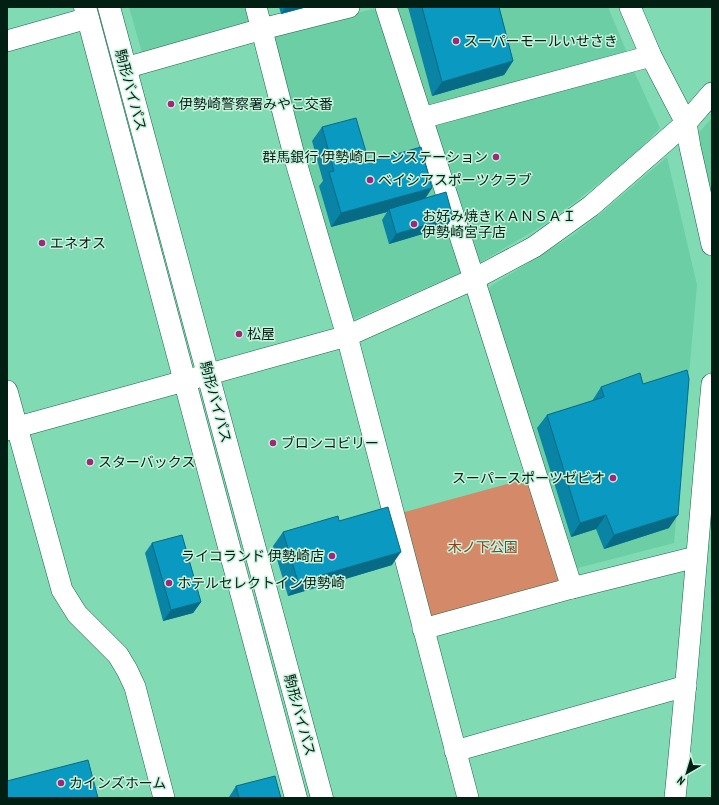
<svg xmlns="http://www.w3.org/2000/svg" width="719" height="805" font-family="'PT Sans Narrow','Noto Sans JP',sans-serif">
<rect width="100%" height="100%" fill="#80dbb4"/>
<g fill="#6bcea5">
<path d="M129 7H253L254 25 142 53Z"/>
<path d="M393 7H608L628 55 431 108 424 103Z"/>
<path d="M373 9 382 14 461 268 460 273 352 320 271 43 277 33Z"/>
<path d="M633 69 660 128 632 157 575 202 537 229 479 263 432 128 435 121Z"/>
<path d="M712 118V213L695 137Z"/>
<path d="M667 157 697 285 674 543 574 569 487 297 491 286 572 236 605 210Z"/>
</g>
<path fill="#d48a69" d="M529 478 560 578 558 584 431 618 401 513Z"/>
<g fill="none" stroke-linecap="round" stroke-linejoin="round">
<defs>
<g id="minor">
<path d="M256 7 295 159 347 336 468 798"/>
<path d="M386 7 474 279 572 588"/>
<path d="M630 7 651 56 686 123 690 147 712 245"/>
<path d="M7 41 88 18"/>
<path d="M125 68 262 29 349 7"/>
<path d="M422 118 651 56"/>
<path d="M7 391 62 590 77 614 118 655 127 670 135 687 164 798"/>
<path d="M7 430 347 336 474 279 534 247 591 206 686 123 712 93"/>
<path d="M423 629 572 588 696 557"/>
<path d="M455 751 686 686"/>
<path d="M675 798C689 660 699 522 712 384"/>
</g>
<g id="major">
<path d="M85 7 296 798"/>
<path d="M109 7 322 798"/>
</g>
</defs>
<use href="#minor" stroke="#196348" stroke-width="22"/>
<use href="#major" stroke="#196348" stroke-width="23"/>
<use href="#minor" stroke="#fff" stroke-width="21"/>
<use href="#major" stroke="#fff" stroke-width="22"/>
</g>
<g fill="#0984a5">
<path d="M279 7H307L281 14Z"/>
<path d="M408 7H499L513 61 504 75 432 96Z"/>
<path d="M322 127 369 162 453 217 446 227 389 244 382 220 387 212 331 227 319 186 323 181 312 141Z"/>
<path d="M601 387 669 528 604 549 596 529 571 537 537 428 547 415 592 401Z"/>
<path d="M339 521 392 565 288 596 273 546 283 532Z"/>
<path d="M152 543 201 602 193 613 163 621 145 553Z"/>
<path d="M236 786 281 798H229V797Z"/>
</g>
<g fill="#076b86">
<path d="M286 7H307L281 14Z"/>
<path d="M513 61 504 75 432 96 442 82Z"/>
<path d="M432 188 423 202 389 209 387 212 331 227 341 213Z"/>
<path d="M453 217 446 227 389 244 396 234Z"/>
<path d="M606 515 596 529 571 537 580 523Z"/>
<path d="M678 515 669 528 604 549 614 535Z"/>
<path d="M401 552 392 565 288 596 298 582Z"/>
<path d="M201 602 193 613 163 621 171 610Z"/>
</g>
<g fill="#0a99c0" stroke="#076b86">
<path d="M422 7H499L513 61 442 82Z"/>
<path d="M356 118 369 162 421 147 432 188 341 213 329 172 334 171 322 127Z"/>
<path d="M446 192 453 217 396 234 389 209Z"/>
<path d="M687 370 689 379 678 515 614 535 606 515 580 523 547 415 604 397 601 387 640 373 643 384Z"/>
<path d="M388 507 401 552 298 582 283 532 338 516 339 521Z"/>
<path d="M182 535 201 602 171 610 152 543Z"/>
<path d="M88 760 98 798H7V781Z"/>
<path d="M275 776 281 798H239L236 786Z"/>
</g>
<g fill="#a22579" stroke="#c7f2dd" stroke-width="1.5">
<circle cx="456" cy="41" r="4"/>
<circle cx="171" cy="104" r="4"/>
<circle cx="496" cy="157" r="4"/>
<circle cx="370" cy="180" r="4"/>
<circle cx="414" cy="224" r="4"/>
<circle cx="42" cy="243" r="4"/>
<circle cx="239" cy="334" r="4"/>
<circle cx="273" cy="443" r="4"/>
<circle cx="90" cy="462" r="4"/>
<circle cx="613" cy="478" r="4"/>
<circle cx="332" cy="556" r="4"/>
<circle cx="169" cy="583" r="4"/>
<circle cx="61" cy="783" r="4"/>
</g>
<g text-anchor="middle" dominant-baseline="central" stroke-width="3" stroke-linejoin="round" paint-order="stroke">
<g font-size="14" fill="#021f14" stroke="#c7f2dd" text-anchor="start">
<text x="464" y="41">スーパーモールいせさき</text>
<text x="179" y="104">伊勢崎警察署みやこ交番</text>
<text x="488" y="157" text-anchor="end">群馬銀行 伊勢崎ローンステーション</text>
<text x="378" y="180">ベイシアスポーツクラブ</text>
<text x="422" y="216">お好み焼きＫＡＮＳＡＩ<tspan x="422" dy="16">伊勢崎宮子店</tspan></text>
<text x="50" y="243">エネオス</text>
<text x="247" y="334">松屋</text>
<text x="281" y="443">ブロンコビリー</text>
<text x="98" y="462">スターバックス</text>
<text x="605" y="478" text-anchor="end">スーパースポーツゼビオ</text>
<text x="324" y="556" text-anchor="end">ライコランド 伊勢崎店</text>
<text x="177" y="583">ホテルセレクトイン伊勢崎</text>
<text x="69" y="783">カインズホーム</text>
</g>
<g font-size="14" fill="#021f14" stroke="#c7f2dd">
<text transform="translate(131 90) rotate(75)">駒形バイパス</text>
<text transform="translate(216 402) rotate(75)">駒形バイパス</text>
<text transform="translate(300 715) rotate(75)">駒形バイパス</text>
</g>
<g font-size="14" fill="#87411f" stroke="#c7f2dd">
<text x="483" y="547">木ノ下公園</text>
</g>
</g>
<rect width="719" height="805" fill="none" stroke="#021f14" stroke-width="16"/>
<g transform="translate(687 773) rotate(218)" stroke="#c7f2dd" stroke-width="3" paint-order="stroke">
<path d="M0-3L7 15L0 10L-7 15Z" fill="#021f14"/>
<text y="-6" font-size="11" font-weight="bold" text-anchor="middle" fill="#021f14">N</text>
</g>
</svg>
